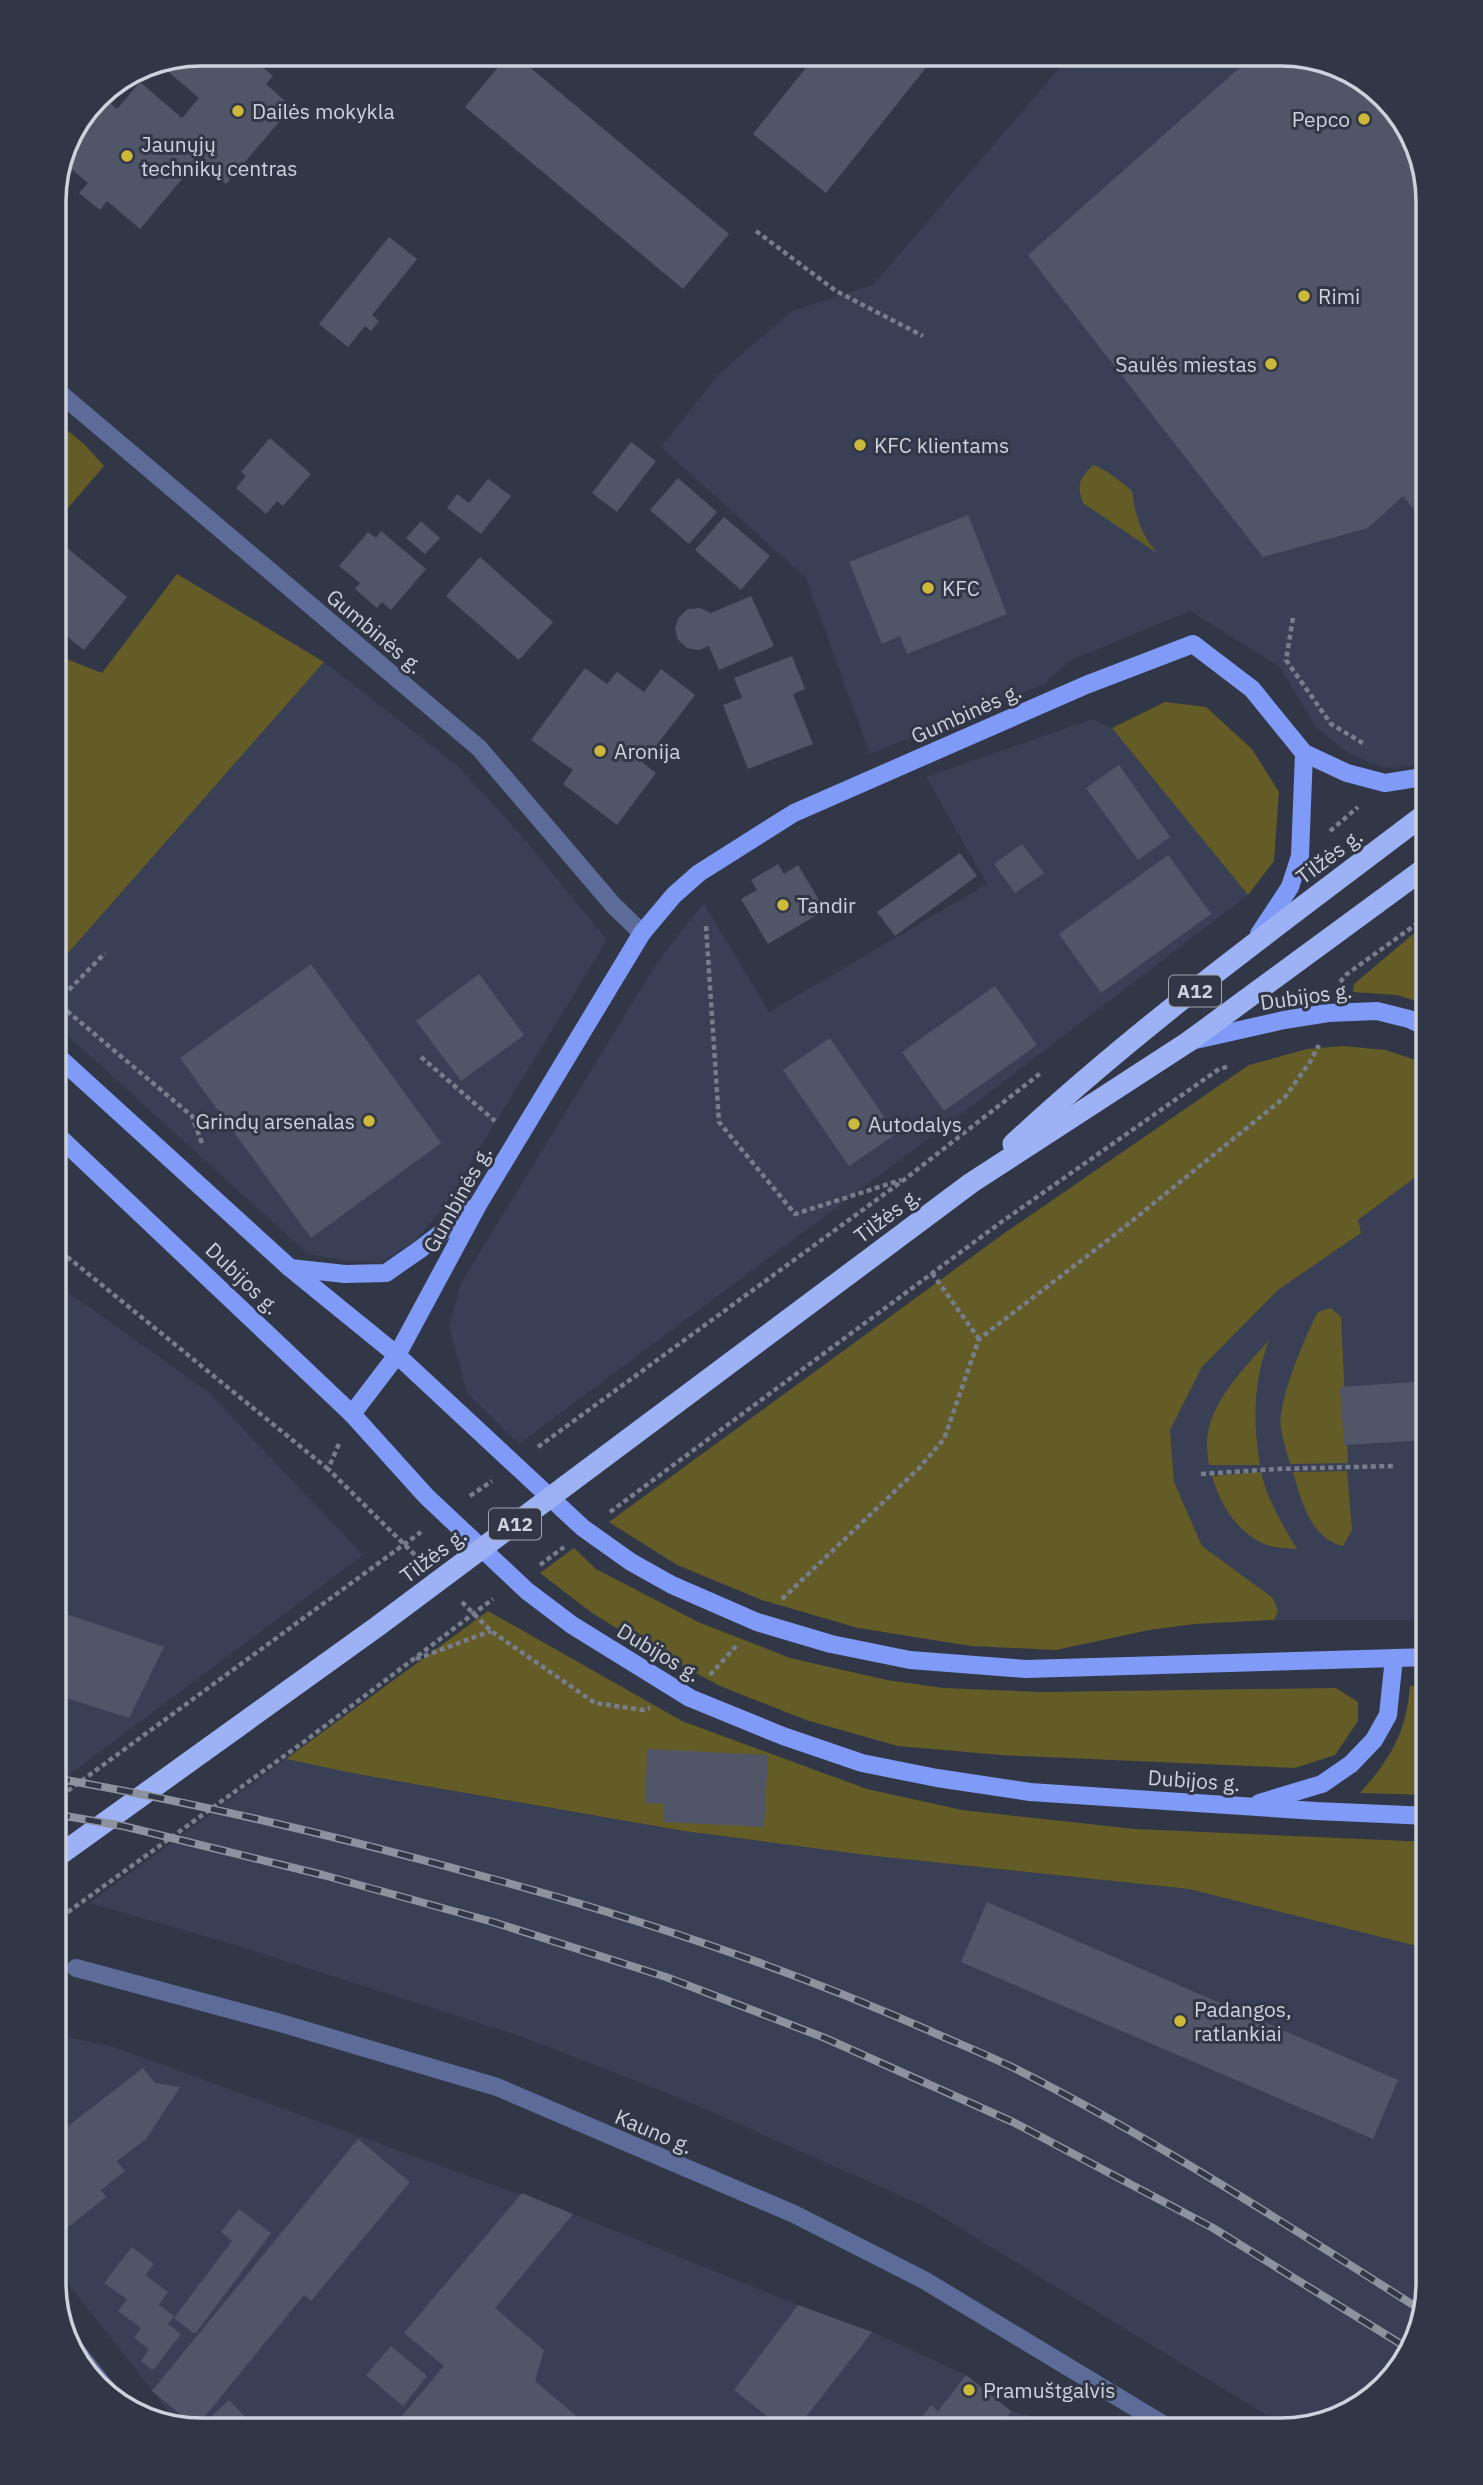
<svg xmlns="http://www.w3.org/2000/svg" width="1483" height="2485" font-family="'IBM Plex Sans',sans-serif">
<rect width="100%" height="100%" fill="#313747"/>
<g fill="#394056">
<path d="M1071 55H1292L1364 79 1429 202V763L1426 765 1384 768 1348 753 1315 726 1280 667 1190 611 1071 660 1044 684 870 754 806 578 661 447 719 374 792 311 873 285Z"/>
<path d="M324 662 458 766 526 841 607 940 443 1208 416 1240 380 1263 346 1261 308 1254 54 1023V969Z"/>
<path d="M1093 719 1112 728 1248 895 944 1127 519 1444 467 1393 449 1326 461 1283 653 969 681 931 704 904 769 1012 987 884 926 777Z"/>
<path d="M1429 1167V1620H1274L1278 1611 1273 1598 1202 1546 1174 1482 1170 1430 1202 1367 1278 1290 1360 1234 1358 1220Z"/>
<path d="M54 1284 85 1304 209 1393 363 1555 54 1786Z"/>
<path d="M286 1759 357 1774 684 1831 866 1855 1189 1889 1429 1949V2284L1404 2365 1346 2416 1289 2429 924 2206 687 2101 523 2037 232 1944 89 1903Z"/>
<path d="M54 2034 114 2047 573 2214 798 2305 872 2332 966 2375 1011 2411 1041 2419 1057 2431 192 2430 181 2427 54 2266Z"/>
</g>
<g fill="#645c26">
<path d="M55 420 85 445 104 466 54 524Z"/>
<path d="M1093 465C1101 466 1126 485 1132 491 1135 516 1141 534 1157 553L1083 503C1076 484 1080 479 1093 465Z"/>
<path d="M177 574 324 662 54 969V654L102 673Z"/>
<path d="M1165 702 1206 707 1252 749 1279 792 1274 861 1248 895 1112 728Z"/>
<path d="M1429 927V1005L1397 995 1353 992 1354 984 1418 930Z"/>
<path d="M1343 1046 1385 1050 1429 1064V1167L1358 1220 1361 1233 1278 1290 1202 1367 1170 1430 1174 1482 1202 1546 1273 1598 1278 1611 1274 1620 1194 1624 1149 1630 1056 1650 971 1646 858 1628 762 1600 677 1565 609 1522 1006 1232 1249 1065 1307 1049Z"/>
<path d="M1331 1308 1341 1317 1348 1463 1290 1464C1287 1452 1282 1439 1281 1427 1277 1403 1306 1334 1318 1312Z"/>
<path d="M1269 1340C1253 1381 1253 1422 1260 1465H1209C1208 1458 1207 1450 1207 1443 1208 1403 1244 1369 1269 1340Z"/>
<path d="M1347 1471 1352 1530 1343 1546C1311 1539 1301 1500 1293 1472Z"/>
<path d="M1261 1472C1267 1499 1283 1526 1297 1549 1287 1548 1273 1548 1264 1544 1236 1531 1220 1504 1212 1476Z"/>
<path d="M574 1548 596 1569 698 1622 790 1658 887 1680 943 1688 1042 1692 1336 1688 1358 1702V1721L1335 1755 1295 1768 1001 1755 898 1746 806 1720 720 1686 644 1645 592 1613 540 1573Z"/>
<path d="M488 1611 682 1721 867 1789 962 1810 1135 1829 1429 1842V1949L1189 1889 866 1855 684 1831 357 1774 286 1759Z"/>
<path d="M1410 1686H1429V1795L1360 1793C1391 1758 1406 1733 1410 1686Z"/>
</g>
<g fill="#505667">
<path d="M202 54H247L273 76 266 84 292 107 226 184 198 160 140 229 107 201 100 210 79 193 88 183 62 161 66 145 98 97 101 95 117 109 140 82 182 118 199 98 158 63Z"/>
<path d="M509 54H514L729 234 683 289 465 107Z"/>
<path d="M817 54H937L826 193 753 134Z"/>
<path d="M1254 55H1292L1364 79 1414 137 1429 201V527L1403 496 1368 528 1263 557 1028 255Z"/>
<path d="M389 237 417 259 372 315 379 321 371 331 365 326 348 347 319 324Z"/>
<path d="M270 438 311 474 283 506 277 501 266 514 236 488 246 476 241 472Z"/>
<path d="M631 442 656 461 617 512 592 493Z"/>
<path d="M678 478 717 512 689 544 650 510Z"/>
<path d="M488 479 511 496 481 534 447 508 457 494 469 503Z"/>
<path d="M968 515 1007 614 907 654 900 636 882 644 849 562Z"/>
<path d="M724 517 770 556 741 590 695 550Z"/>
<path d="M421 521 440 538 425 554 406 538Z"/>
<path d="M381 531 426 569 391 610 382 602 377 608 355 589 360 583 339 566 368 532 376 538Z"/>
<path d="M61 543 127 597 84 650 54 626V551Z"/>
<path d="M480 557 553 622 519 660 446 596Z"/>
<path d="M751 596 774 646 719 670 709 646 699 650 687 648 678 640 675 628 679 617 688 609 700 608 711 613Z"/>
<path d="M792 656 805 689 793 694 813 744 748 769 723 705 742 698 734 678Z"/>
<path d="M585 668 607 684 617 672 644 692 661 669 695 695 643 763 656 773 617 825 563 784 573 770 531 740Z"/>
<path d="M1119 765 1170 837 1138 860 1086 788Z"/>
<path d="M1022 844 1044 873 1015 893 994 864Z"/>
<path d="M960 853 977 876 895 936 877 912Z"/>
<path d="M1168 855 1211 914 1101 993 1059 934Z"/>
<path d="M778 864 784 874 798 865 825 910 768 944 741 899 757 890 751 880Z"/>
<path d="M311 964 441 1143 311 1238 180 1058Z"/>
<path d="M479 974 524 1035 461 1081 416 1021Z"/>
<path d="M995 986 1037 1045 944 1111 902 1052Z"/>
<path d="M830 1038 896 1134 849 1166 783 1070Z"/>
<path d="M1429 1381V1440L1344 1445 1340 1387Z"/>
<path d="M54 1610 164 1647 129 1718 54 1694Z"/>
<path d="M647 1749 768 1755 764 1827 664 1822V1804L645 1803Z"/>
<path d="M987 1902 1398 2080 1373 2139 961 1962Z"/>
<path d="M143 2068 155 2083 180 2087 146 2139 117 2161 125 2171 101 2190 106 2197 67 2228 54 2211V2137Z"/>
<path d="M358 2139 410 2182 311 2301 304 2295 196 2427 152 2391Z"/>
<path d="M522 2193 573 2214 495 2308 544 2350 535 2381 594 2431H389L444 2366 404 2333Z"/>
<path d="M239 2209 271 2233 195 2334 174 2318 232 2241 221 2232Z"/>
<path d="M132 2247 154 2264 145 2275 168 2292 159 2305 174 2316 168 2324 181 2334 153 2370 141 2361 149 2349 134 2338 141 2328 118 2311 127 2299 104 2283Z"/>
<path d="M798 2305 872 2332 795 2431H786L734 2390Z"/>
<path d="M391 2346 427 2376 403 2406 366 2375Z"/>
<path d="M966 2375 1011 2411 996 2431H911L931 2405 938 2411Z"/>
<path d="M229 2400 258 2430H216L207 2421Z"/>
<path d="M1041 2419 1057 2431H1032Z"/>
</g>
<g fill="none" stroke-linecap="round" stroke-linejoin="round">
<g stroke="#787d8b" stroke-width="4.5" stroke-dasharray="5 3.5" stroke-linecap="butt">
<path d="M756 231 836 291 923 336"/>
<path d="M1293 618 1286 660 1331 724 1366 745"/>
<path d="M1330 831 1358 807"/>
<path d="M706 926 719 1122 795 1214 901 1180"/>
<path d="M1340 982 1347 974 1429 915"/>
<path d="M54 1000 192 1116 203 1146"/>
<path d="M57 1002 105 953"/>
<path d="M421 1057 495 1121"/>
<path d="M54 1246 328 1469"/>
<path d="M932 1273 979 1339"/>
<path d="M339 1444 328 1469 419 1559"/>
<path d="M538 1447 905 1179 1042 1072"/>
<path d="M1201 1474 1277 1469 1393 1466"/>
<path d="M470 1496 492 1481"/>
<path d="M610 1512 1000 1223 1219 1069 1230 1066"/>
<path d="M540 1565 564 1547"/>
<path d="M782 1599 919 1468 944 1439 979 1339 1117 1233 1285 1097 1310 1062 1319 1045"/>
<path d="M462 1602 491 1631 595 1703 643 1710 650 1708"/>
<path d="M416 1659 491 1631"/>
<path d="M710 1675 737 1645"/>
<path d="M54 1801 421 1532"/>
<path d="M54 1922 305 1741 493 1599"/>
</g>
<g stroke="#5c6b98" stroke-width="18">
<path d="M55 389 479 748 614 906 642 933"/>
<path d="M76 1968 277 2022 497 2087 794 2214 924 2280 1174 2431"/>
<path d="M67 2339 120 2406"/>
</g>
<g stroke="#809af7" stroke-width="18">
<path d="M1259 934 1290 887 1300 856 1304 753"/>
<path d="M1191 1041 1284 1020 1328 1013 1377 1011 1409 1019 1429 1028"/>
<path d="M54 1053 290 1268 397 1355 583 1528 631 1562 672 1585 757 1622 831 1644 910 1660 1026 1669 1429 1657"/>
<path d="M54 1132 352 1414 426 1496 527 1591 572 1625 690 1698 783 1736 862 1763 937 1778 1030 1792 1316 1811 1429 1816"/>
<path d="M290 1268 345 1274 386 1273 419 1250 474 1208"/>
<path d="M352 1414 397 1355 479 1203 642 933 674 895 699 873 794 813 1086 685 1193 644 1252 689 1304 753 1347 773 1385 783 1429 776"/>
<path d="M1259 1803 1322 1784 1351 1764 1374 1740 1388 1715 1394 1658"/>
</g>
<g stroke="#9db2f4" stroke-width="21">
<path d="M1013 1144C1143 1023 1288 918 1429 811"/>
<path d="M54 1859 378 1626 971 1183 1188 1042 1429 865"/>
</g>
<defs>
<g id="rail">
<path d="M54 1778C199 1803 340 1837 482 1876 635 1917 785 1967 930 2031 957 2043 985 2054 1012 2067 1153 2138 1287 2225 1421 2310"/>
<path d="M54 1814 123 1826 323 1875 493 1922 666 1977 825 2038 1013 2122 1213 2228 1409 2349"/>
</g>
</defs>
<use href="#rail" stroke="#8d929e" stroke-width="8"/>
<use href="#rail" stroke="#313747" stroke-width="5" stroke-dasharray="16" stroke-linecap="butt"/>
</g>
<g fill="#ccb939" stroke="#313747" stroke-width="2.5">
<circle cx="238" cy="111" r="7"/>
<circle cx="1364" cy="119" r="7"/>
<circle cx="127" cy="156" r="7"/>
<circle cx="1304" cy="296" r="7"/>
<circle cx="1271" cy="364" r="7"/>
<circle cx="860" cy="445" r="7"/>
<circle cx="928" cy="588" r="7"/>
<circle cx="600" cy="751" r="7"/>
<circle cx="783" cy="905" r="7"/>
<circle cx="369" cy="1121" r="7"/>
<circle cx="854" cy="1124" r="7"/>
<circle cx="1180" cy="2021" r="7"/>
<circle cx="969" cy="2390" r="7"/>
</g>
<g text-anchor="middle" dominant-baseline="central" stroke-width="6" stroke-linejoin="round" paint-order="stroke">
<g fill="#313747" stroke="#9fa4af" stroke-width="2">
<rect x="1169" y="975.5" width="52" height="31" rx="5"/>
<rect x="489" y="1508.5" width="52" height="31" rx="5"/>
</g>
<g font-size="19" font-weight="bold" fill="#ced2dc">
<text x="1195" y="991">A12</text>
<text x="515" y="1524">A12</text>
</g>
<g font-size="21" fill="#ced2dc" stroke="#313747" text-anchor="start">
<text x="252" y="111">Dailės mokykla</text>
<text x="1350" y="119" text-anchor="end">Pepco</text>
<text x="141" y="144">Jaunųjų<tspan x="141" dy="24">technikų centras</tspan></text>
<text x="1318" y="296">Rimi</text>
<text x="1257" y="364" text-anchor="end">Saulės miestas</text>
<text x="874" y="445">KFC klientams</text>
<text x="942" y="588">KFC</text>
<text x="614" y="751">Aronija</text>
<text x="797" y="905">Tandir</text>
<text x="355" y="1121" text-anchor="end">Grindų arsenalas</text>
<text x="868" y="1124">Autodalys</text>
<text x="1194" y="2009">Padangos,<tspan x="1194" dy="24">ratlankiai</tspan></text>
<text x="983" y="2390">Pramuštgalvis</text>
</g>
<g font-size="21" fill="#ced2dc" stroke="#313747">
<text transform="translate(375 631) rotate(40)">Gumbinės g.</text>
<text transform="translate(966 713) rotate(-24)">Gumbinės g.</text>
<text transform="translate(1329 856) rotate(-37)">Tilžės g.</text>
<text transform="translate(1306 996) rotate(-8)">Dubijos g.</text>
<text transform="translate(457 1199) rotate(-61)">Gumbinės g.</text>
<text transform="translate(887 1215) rotate(-37)">Tilžės g.</text>
<text transform="translate(243 1278) rotate(44)">Dubijos g.</text>
<text transform="translate(433 1555) rotate(-37)">Tilžės g.</text>
<text transform="translate(659 1652) rotate(31)">Dubijos g.</text>
<text transform="translate(1194 1780) rotate(4)">Dubijos g.</text>
<text transform="translate(654 2131) rotate(23)">Kauno g.</text>
</g>
</g>
<path d="M0 0H1483V2485H0ZM201 66H1281A135 135 0 0 1 1416 201V2283A135 135 0 0 1 1281 2418H201A135 135 0 0 1 66 2283V201A135 135 0 0 1 201 66Z" fill="#313747" fill-rule="evenodd"/>
<path fill="none" stroke="#ced2dc" stroke-width="3.5" d="M201 66H1281A135 135 0 0 1 1416 201V2283A135 135 0 0 1 1281 2418H201A135 135 0 0 1 66 2283V201A135 135 0 0 1 201 66Z"/>
</svg>
